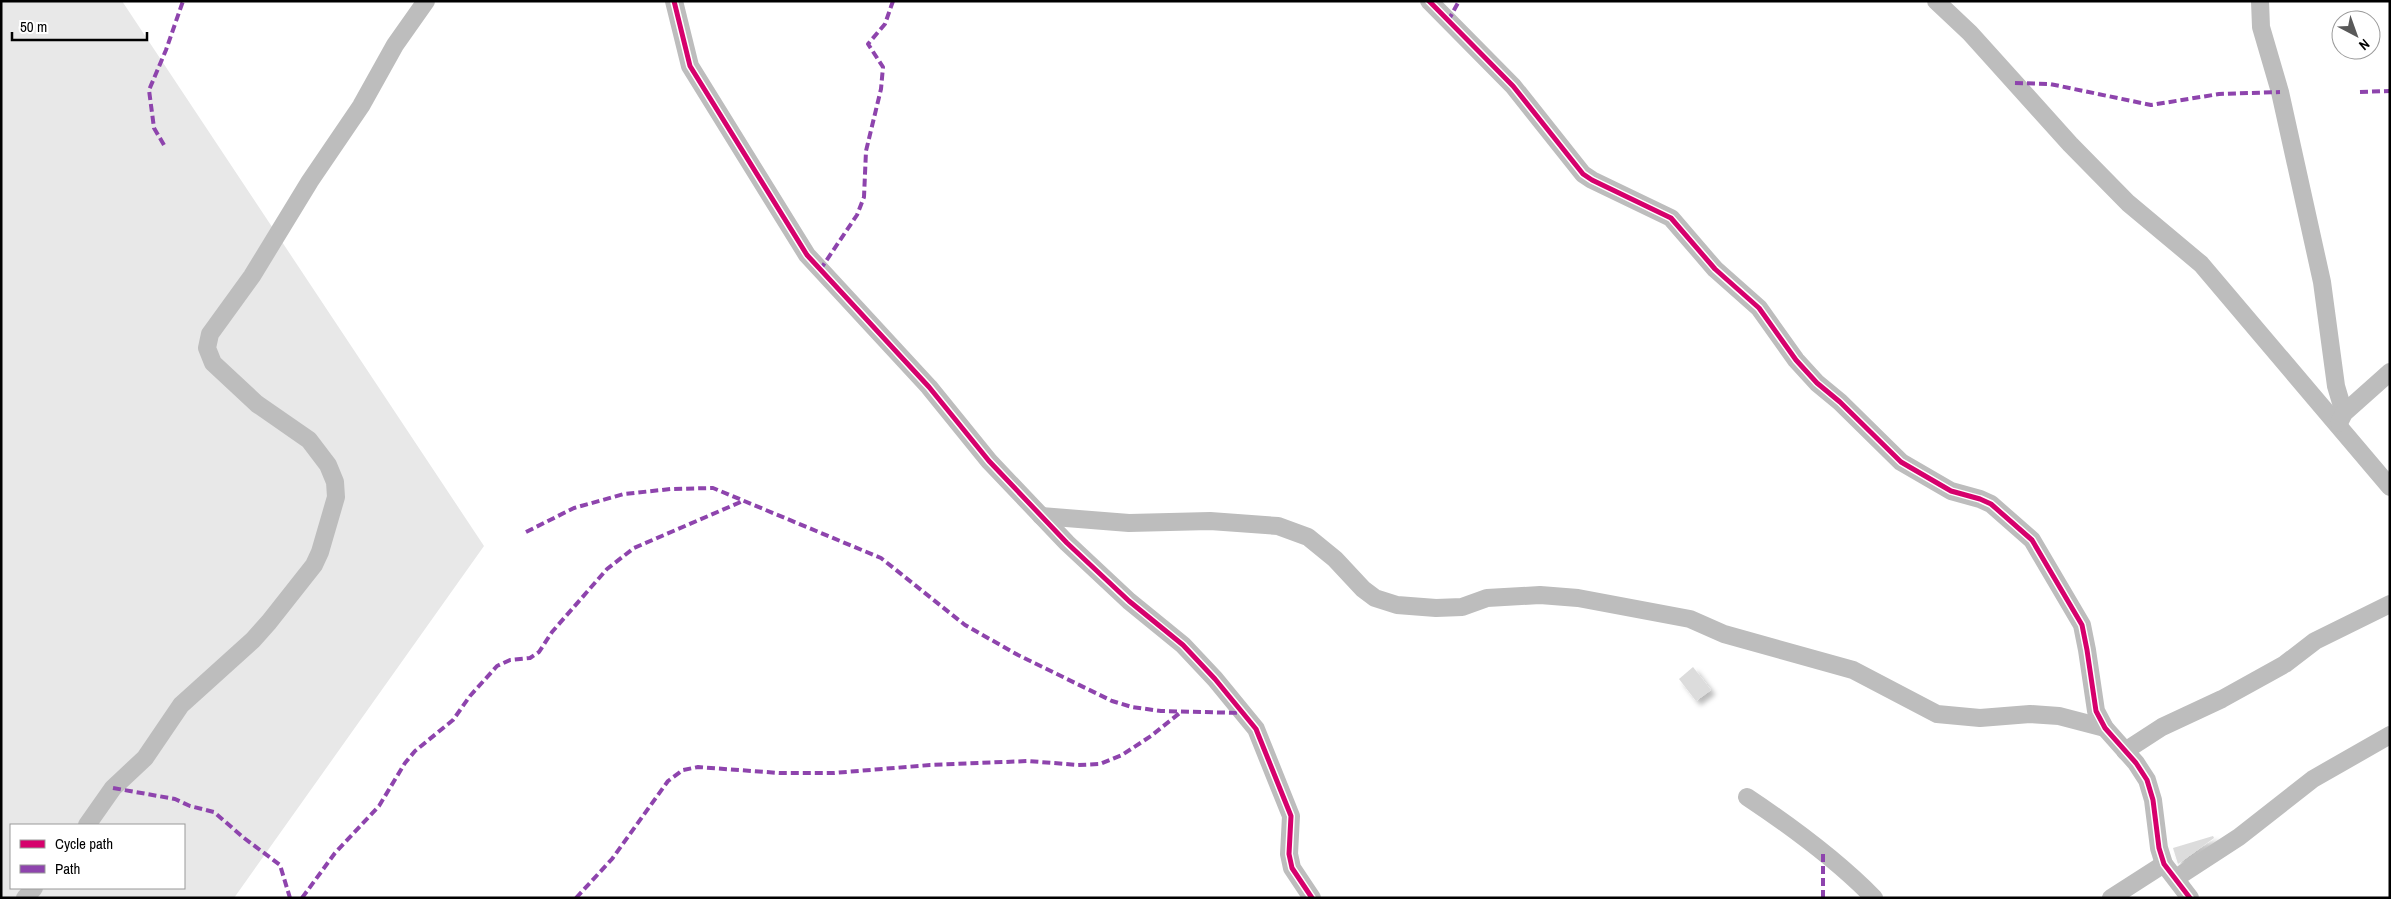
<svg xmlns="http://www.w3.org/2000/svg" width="2391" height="899" font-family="'Archivo Narrow',sans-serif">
<defs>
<filter id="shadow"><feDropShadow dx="4.5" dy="4.5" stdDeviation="2.5" flood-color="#0004"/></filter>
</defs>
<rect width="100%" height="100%" fill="#fff"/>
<path fill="#e8e8e8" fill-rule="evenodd" d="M1 1H122L484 546 234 898H1ZM11 825H184V888H11Z"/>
<g fill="#dcdcdc" filter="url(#shadow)">
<path d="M1693 667 1711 690 1696 701 1679 679Z"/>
<path d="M2213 836 2214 838 2178 864 2173 848Z"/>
</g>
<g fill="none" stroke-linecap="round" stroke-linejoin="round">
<g stroke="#bdbdbd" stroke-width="18">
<path d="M674 1 690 66 807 255 929 387 989 461 1067 543 1129 601 1183 645 1215 679 1256 729 1291 816 1289 854 1292 868 1312 898"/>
<path d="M1429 1 1513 86 1583 174 1592 180 1671 218 1715 269 1759 308 1796 360 1817 383 1840 402 1901 462 1951 491 1980 499 1991 504 2032 540 2082 625 2087 650 2096 711 2105 728 2136 763 2147 780 2153 800 2159 848 2164 864 2190 898"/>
<path d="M1936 1 1970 33 2070 144 2128 203 2201 264 2390 487"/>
<path d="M2260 1 2261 27 2280 92 2322 282 2336 386 2344 413"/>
<path d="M2339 423 2344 413 2390 372"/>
<path d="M1041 516 1129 523 1210 521 1278 526 1308 537 1335 559 1363 589 1375 598 1397 605 1436 608 1462 607 1487 598 1540 595 1578 598 1690 619 1724 634 1853 670 1937 714 1980 718 2030 714 2059 716 2105 728"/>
<path d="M2125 751 2162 727 2222 699 2285 664 2315 641 2390 604"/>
<path d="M1747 797C1792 827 1836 859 1874 898"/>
<path d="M87 825 113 788 145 758 181 705 253 640 269 622 314 565 320 552 336 497 335 482 328 465 309 440 257 404 213 363 207 348 210 334 252 276 310 181 361 106 395 45 426 1"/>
<path d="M2176 878 2239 837 2313 779 2390 735"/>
<path d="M25 898 34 888"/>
<path d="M2111 898 2164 864"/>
</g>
<g stroke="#8e44ad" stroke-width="4" stroke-dasharray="8 4" stroke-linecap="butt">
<path d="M1448 21 1459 1"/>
<path d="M2015 83 2050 84 2151 105 2219 94 2280 92"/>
<path d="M2360 92 2390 91"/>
<path d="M164 145 154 128 149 90 166 50 183 1"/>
<path d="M820 270 857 215 864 197 866 151 881 89 883 67 868 44 885 24 893 1"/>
<path d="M526 532 574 508 624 494 671 489 713 488 881 558 965 625 1018 655 1112 701 1132 707 1161 711 1242 713"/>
<path d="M113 788 175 799 190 806 214 812 244 838 280 865 290 898"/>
<path d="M302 898 335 853 379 806 405 763 415 751 453 720 470 696 497 666 510 660 530 658 539 652 552 632 607 569 634 548 743 501"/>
<path d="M576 898 612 859 668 781 683 770 698 767 779 773H834L930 765 1028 761 1078 765 1100 764 1122 755 1151 736 1181 712"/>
<path d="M1823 898V852"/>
</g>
<defs>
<g id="cycleway">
<path d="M674 1 690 66 807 255 929 387 989 461 1067 543 1129 601 1183 645 1215 679 1256 729 1291 816 1289 854 1292 868 1312 898"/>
<path d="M1429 1 1513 86 1583 174 1592 180 1671 218 1715 269 1759 308 1796 360 1817 383 1840 402 1901 462 1951 491 1980 499 1991 504 2032 540 2082 625 2087 650 2096 711 2105 728 2136 763 2147 780 2153 800 2159 848 2164 864 2190 898"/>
</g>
</defs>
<use href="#cycleway" stroke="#fff" stroke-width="8"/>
<use href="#cycleway" stroke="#d6006c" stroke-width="5"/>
</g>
<rect width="2391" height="899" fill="none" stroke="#000000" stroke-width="5"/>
<rect x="10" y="824" width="175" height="65" fill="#ffffff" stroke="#999999"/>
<rect x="20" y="840" width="25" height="8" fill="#d6006c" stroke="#999999"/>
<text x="55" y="849" font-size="15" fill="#000000">Cycle path</text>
<rect x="20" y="865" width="25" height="8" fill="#8e44ad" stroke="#999999"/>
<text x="55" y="874" font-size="15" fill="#000000">Path</text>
<g transform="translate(2356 35) rotate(139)"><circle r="24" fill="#ffffff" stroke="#999999"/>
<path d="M0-4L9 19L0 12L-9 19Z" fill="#595959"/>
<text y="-8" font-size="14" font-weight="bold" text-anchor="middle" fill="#000000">N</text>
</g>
<path d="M12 32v8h135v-8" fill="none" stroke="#000000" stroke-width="2.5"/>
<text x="20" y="32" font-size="15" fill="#000000" stroke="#ffffff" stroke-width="4" paint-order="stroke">50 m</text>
</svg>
